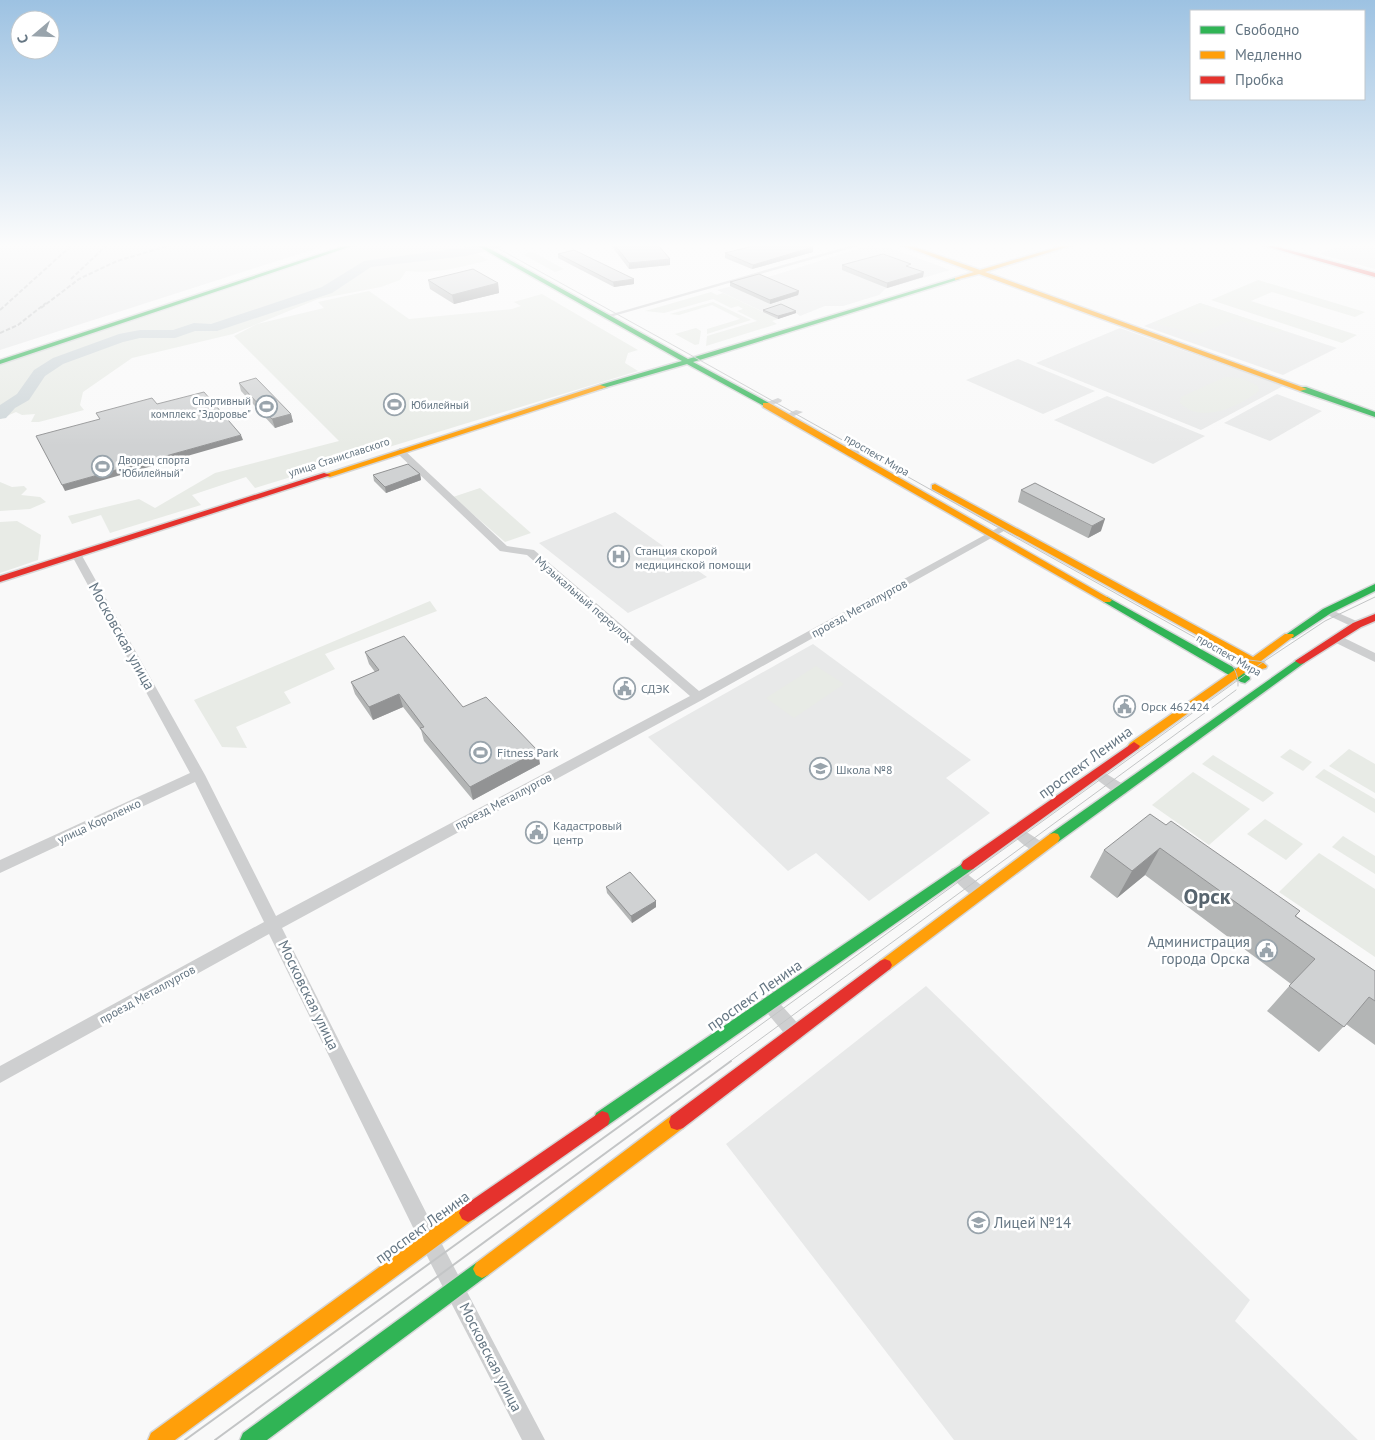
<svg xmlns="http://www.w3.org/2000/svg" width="1375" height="1440" font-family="'PT Sans',sans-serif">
<rect width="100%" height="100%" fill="#f9f9f9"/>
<g fill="#e8e9e9">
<path d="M0 245H327L0 350Z"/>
<path d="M870 245 880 249 888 247 950 270 885 289 879 295 843 306H825L800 316 796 313 778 319 717 290 775 275Z"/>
<path d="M1341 245H1375V269L1319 254Z"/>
<path d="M1200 303 1337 348 1283 375 1144 326Z"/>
<path d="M1120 328 1283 386 1201 430 1036 363Z"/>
<path d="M1018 359 1095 391 1043 414 966 380Z"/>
<path d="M1277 394 1322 411 1270 441 1224 423Z"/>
<path d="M1107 396 1205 436 1153 464 1054 420Z"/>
<path d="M615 512 697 570 707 577 628 613 539 543Z"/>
<path d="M813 644 971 760 946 778 990 813 869 901 816 853 788 871 648 737Z"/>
<path d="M926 986 1250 1300 1235 1321 1358 1440H954L726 1144Z"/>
</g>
<g fill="#e8ebe6">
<path d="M360 245H463L488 260C460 268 435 274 406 271L400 280 381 287 318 299 233 334 132 358 83 392 80 405 84 410 39 422H31L35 414 22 415 16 412 0 419V365Z"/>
<path d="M528 252H533L564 269 555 272 524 255Z"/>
<path d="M1258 280 1365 312 1355 317 1272 292 1251 301 1357 335 1342 343 1211 300Z"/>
<path d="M369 291 409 319 512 309 521 306 514 302 542 294 638 350 628 353 625 363 638 371 255 488 246 477 192 495 201 505 110 533 101 515 72 524 68 516 139 499 155 508 215 473 339 441 234 336 257 324 324 308 318 302Z"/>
<path d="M711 292 717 295 723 293 778 319 772 321 777 324 706 346 707 336 757 321 737 311 743 309 738 306 731 308 713 299 664 313 645 311Z"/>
<path d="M713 302 751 320 707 334V329L740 319 712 305 679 315 670 314Z"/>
<path d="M1200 303 1282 330 1278 333 1235 319 1199 334 1153 323Z"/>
<path d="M696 328 701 331 699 344 695 345 675 334Z"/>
<path d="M1225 377 1242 378 1258 386 1259 391C1239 406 1202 425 1180 403L1181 397Z"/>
<path d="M0 482 12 487 24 486 27 489 21 495 40 497 46 502 30 509 0 511Z"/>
<path d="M480 488 531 533 505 542 453 497Z"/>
<path d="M17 521 41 535 38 560 0 573V522Z"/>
<path d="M430 601 437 611 325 654 335 669 284 692 291 703 236 727 247 748 222 747 194 700Z"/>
<path d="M816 666 844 684 794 718 766 698Z"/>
<path d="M1290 749 1312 762 1303 771 1280 757Z"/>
<path d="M1349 749 1375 764V793L1329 766Z"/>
<path d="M1213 755 1274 793 1263 802 1202 764Z"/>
<path d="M1324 769 1375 799V813L1315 777Z"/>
<path d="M1193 772 1250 809 1209 845 1152 805Z"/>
<path d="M1265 819 1303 844 1286 860 1247 834Z"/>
<path d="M1343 836 1375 856V874L1332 847Z"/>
<path d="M1319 853 1375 889V957L1279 892Z"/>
</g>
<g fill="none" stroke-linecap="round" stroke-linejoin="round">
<path fill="#ced6d9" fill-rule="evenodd" d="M481 245H502L500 248 466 256 371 267 332 293 217 331H195L175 338H140L123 342 63 364 45 376 29 400 15 408 6 418 0 419V405L17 394 34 370 53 358 119 334 140 330H173L194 323 211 324 322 287 364 261Z"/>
<defs>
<g id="fast">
<path d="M347 245H355L0 364V360Z"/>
<path d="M476 245H483L688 359 955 278 960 279 693 362 769 403V407H766L687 364 600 389V385L682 361Z"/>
<path d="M1300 387H1306L1375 412V417L1300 391Z"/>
<path d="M1375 584V591L1331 613 1293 638H1285L1284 636 1323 609Z"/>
<path d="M1107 597 1249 676 1250 679 1245 683 1241 682 1104 602 1102 600Z"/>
<path d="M1300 658 1305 661 1304 663 1058 842 1054 843 1050 842 1048 838 1050 834Z"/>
<path d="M968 860 973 861 975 865 973 869 608 1125 602 1127 596 1125 594 1119 596 1113Z"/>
<path d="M482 1260 488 1263 491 1269 488 1275 267 1440H240L243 1433 476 1263Z"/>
</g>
<g id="slow">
<path d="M901 245H909L980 270 1065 245H1073L985 272 1307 389 1300 391 979 274 955 280V278L974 272Z"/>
<path d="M600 385 607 387 330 477 323 475Z"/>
<path d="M763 403H769L1112 600 1110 602H1104L763 407Z"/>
<path d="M935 484 1253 657 1285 634H1293L1294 636 1261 661 1267 666 1266 668 1262 669 1254 666 1138 749H1130L1128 746 1130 743 1246 662 932 489V485Z"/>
<path d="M1054 833 1058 834 1060 838 1058 842 890 969 885 971 880 969 878 965 880 961 1050 834Z"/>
<path d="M677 1114 683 1116 685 1122 683 1128 488 1275 482 1278 476 1275 473 1269 476 1263 671 1116Z"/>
<path d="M468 1204 474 1207 477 1213 474 1219 175 1440H148L151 1433 462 1207Z"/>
</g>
<g id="jam">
<path d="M1262 245H1270L1375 273V277Z"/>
<path d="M324 473 331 475 0 582V576Z"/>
<path d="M1375 614V621L1361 627 1304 663 1300 664 1295 661 1353 623Z"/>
<path d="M1134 742 1140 746 1138 749 973 869 968 870 963 869 961 865 963 861Z"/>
<path d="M885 959 890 961 892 965 890 969 683 1128 677 1130 671 1128 669 1122 671 1116 880 961Z"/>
<path d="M602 1111 608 1113 610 1119 608 1125 474 1219 468 1222 462 1219 459 1213 462 1207Z"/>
</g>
</defs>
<use href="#fast" stroke="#d5d6d7" stroke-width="3"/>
<use href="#slow" stroke="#d5d6d7" stroke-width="3"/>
<use href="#jam" stroke="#d5d6d7" stroke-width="3"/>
<g fill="#cecfd0" fill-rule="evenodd">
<path d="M853 245H862L610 317 605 316Z"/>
<path d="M778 398 782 400 781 402 764 407 760 405Z"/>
<path d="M796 410 803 412 785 420 781 417Z"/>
<path d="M864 445 868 448 867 450 849 457 845 454Z"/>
<path d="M400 448 403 449 507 546 534 550 699 691 1003 525 1006 524 1011 527 702 700 282 928 445 1250 545 1440H522L431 1264 269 934 0 1083V1066L264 922 195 782 0 873V860L190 773 71 554 72 552H80L81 554 205 775 276 916 690 696 527 555 500 551 397 453 396 451Z"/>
<path d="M1327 608 1361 623 1363 625 1361 627H1353L1323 613 1321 611Z"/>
<path d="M1336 634 1375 653V662L1332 641 1330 638Z"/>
<path d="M1097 768 1126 786 1128 790 1126 794H1116L1092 776 1090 773 1092 770Z"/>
<path d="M1016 825 1045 844 1047 848 1045 852C1033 856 1020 841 1011 834L1009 830 1011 826Z"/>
<path d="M956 867 961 869 986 889 988 893 986 897C974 902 960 885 951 877L949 873 951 869Z"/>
<path d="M769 996 775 998 801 1027 803 1033 801 1039 795 1041 789 1039 763 1008 761 1003 763 998Z"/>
</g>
<use href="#fast" fill="#30b455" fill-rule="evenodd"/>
<use href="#slow" fill="#ff9f0a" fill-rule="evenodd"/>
<use href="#jam" fill="#e5322d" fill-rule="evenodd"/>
<g stroke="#c3c5c6" stroke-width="1">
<path d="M492 245C733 377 972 514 1212 647 1226 658 1239 667 1238 686"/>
<path d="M1225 657 1265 662"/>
<path d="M709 1062 1263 662 1325 621 1375 597"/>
<path d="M729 1062 1236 690"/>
</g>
<g stroke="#c3c5c6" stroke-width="2">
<path d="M185 1440 710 1061"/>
<path d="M215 1440 731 1061"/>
</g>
<g stroke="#c3c5c6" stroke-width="2" stroke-dasharray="4.5 2" stroke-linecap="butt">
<path d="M71 279 107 245"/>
<path d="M41 308 79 279 117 261 171 245"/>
<path d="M0 310 72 245"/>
<path d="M0 333 18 325 46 303"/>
</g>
</g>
<g fill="#b3b5b5">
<path d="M611 245H658L670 259V265L629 269Z"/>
<path d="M813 252 752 269 725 258V253Z"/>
<path d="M558 254 634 284 614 287 558 258Z"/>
<path d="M842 265 923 277 887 288 842 270Z"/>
<path d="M428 280 498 283 499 293 454 304 430 289Z"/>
<path d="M730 282 799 291 798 295 770 304 730 286Z"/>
<path d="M763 310 796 311V313L778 319 763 312Z"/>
<path d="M239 383 291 414 293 422 275 428 241 391Z"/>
<path d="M420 474 421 480 386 493 374 481 373 475Z"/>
<path d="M1021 490 1101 531 1088 538 1018 502Z"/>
<path d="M365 652 463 707 540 764 473 800 424 741 421 730 403 707 373 720 355 694 351 682 375 672 369 664Z"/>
<path d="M1166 825 1300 911 1296 916 1375 971V1045L1346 1024 1319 1052 1267 1011 1291 984 1145 875 1117 898 1090 877 1104 850Z"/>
<path d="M606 887 656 901V907L632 923 607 893Z"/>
</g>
<g fill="#929394">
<path d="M813 247V252L752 269 753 265Z"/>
<path d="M670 259V265L629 269V263Z"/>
<path d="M924 272 923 277 887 288V283Z"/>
<path d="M634 279V284L614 287 613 282Z"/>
<path d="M498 283 499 293 454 304 452 295Z"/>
<path d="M799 291 798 295 770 304V300Z"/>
<path d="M796 311V313L778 319V316Z"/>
<path d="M291 414 293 422 275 428 272 419Z"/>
<path d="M241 435 243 440 65 491 62 485Z"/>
<path d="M420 474 421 480 386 493 385 487Z"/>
<path d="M1105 519 1101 531 1088 538 1092 526Z"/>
<path d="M399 694 403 707 373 720 369 707Z"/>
<path d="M538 751 540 764 473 800 470 787Z"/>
<path d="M1160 848 1145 875 1117 898 1132 871Z"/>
<path d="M656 901V907L632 923 631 916Z"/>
</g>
<g fill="#d0d2d3" stroke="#929394">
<path d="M615 245H658L670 259 629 263Z"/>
<path d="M757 245H806L813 247 753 265 725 253Z"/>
<path d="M574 250 634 279 613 282 558 254Z"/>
<path d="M883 254 911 264 906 266 924 272 887 283 842 265Z"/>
<path d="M473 269 498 283 452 295 428 280Z"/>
<path d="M759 274 799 291 770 300 730 282Z"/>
<path d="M781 304 796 311 778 316 763 310Z"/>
<path d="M256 378 291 414 272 419 239 383Z"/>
<path d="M204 392 241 435 62 485 36 436 100 419 96 413 152 398 157 404Z"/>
<path d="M408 464 420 474 385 487 373 475Z"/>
<path d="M1035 483 1105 519 1092 526 1021 490Z"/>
<path d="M404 636 463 707 486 697 538 751 470 787 420 728 424 727 399 694 369 707 351 682 379 670 365 652Z"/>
<path d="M1150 814 1166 825 1171 821 1300 911 1295 916 1375 971V1001L1369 997 1344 1027 1289 986 1315 959 1160 848 1132 871 1104 850Z"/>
<path d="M630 872 656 901 631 916 606 887Z"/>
</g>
<linearGradient id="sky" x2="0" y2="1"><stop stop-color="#9dc2e2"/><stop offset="0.55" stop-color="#fcfcfc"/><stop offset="1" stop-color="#fcfcfc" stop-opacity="0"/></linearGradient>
<rect width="1375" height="446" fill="url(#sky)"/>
<defs>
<symbol id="stadium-ring" viewBox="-11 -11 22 22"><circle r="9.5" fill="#fff" stroke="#99a4ac" stroke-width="1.5"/><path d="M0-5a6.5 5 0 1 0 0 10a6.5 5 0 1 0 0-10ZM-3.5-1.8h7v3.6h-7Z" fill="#99a4ac"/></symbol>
<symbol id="hospital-ring" viewBox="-11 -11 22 22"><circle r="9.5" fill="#fff" stroke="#99a4ac" stroke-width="1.5"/><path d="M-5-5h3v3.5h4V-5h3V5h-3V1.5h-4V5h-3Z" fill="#99a4ac"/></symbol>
<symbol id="civic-ring" viewBox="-11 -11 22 22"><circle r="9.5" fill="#fff" stroke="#99a4ac" stroke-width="1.5"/><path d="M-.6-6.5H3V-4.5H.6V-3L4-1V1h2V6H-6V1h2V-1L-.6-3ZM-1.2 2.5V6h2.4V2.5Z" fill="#99a4ac"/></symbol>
<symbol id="school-ring" viewBox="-11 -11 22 22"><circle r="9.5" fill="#fff" stroke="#99a4ac" stroke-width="1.5"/><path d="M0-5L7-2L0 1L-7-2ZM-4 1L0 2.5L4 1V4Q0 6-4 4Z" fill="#99a4ac"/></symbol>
<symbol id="university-ring" viewBox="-11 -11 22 22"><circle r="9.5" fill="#fff" stroke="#99a4ac" stroke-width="1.5"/><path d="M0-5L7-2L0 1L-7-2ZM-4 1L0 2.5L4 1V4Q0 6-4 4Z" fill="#99a4ac"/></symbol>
</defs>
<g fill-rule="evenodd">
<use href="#stadium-ring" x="382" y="392" width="25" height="25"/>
<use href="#stadium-ring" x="254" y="394" width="25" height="25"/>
<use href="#stadium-ring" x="90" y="454" width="25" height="25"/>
<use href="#hospital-ring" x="606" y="544" width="25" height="25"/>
<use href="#civic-ring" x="612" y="676" width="25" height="25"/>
<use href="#civic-ring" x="1112" y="694" width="25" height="25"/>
<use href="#stadium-ring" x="468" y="740" width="25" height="25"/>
<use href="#school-ring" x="808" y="756" width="25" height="25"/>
<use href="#civic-ring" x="524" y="820" width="25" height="25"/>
<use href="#civic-ring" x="1254" y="938" width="25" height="25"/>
<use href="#university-ring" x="966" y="1210" width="25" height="25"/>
</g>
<g text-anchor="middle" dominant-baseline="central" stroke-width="5" stroke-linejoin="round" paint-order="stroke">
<g font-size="11" fill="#657683" stroke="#fff" text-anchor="start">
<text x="251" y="401" text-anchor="end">Спортивный<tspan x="251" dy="13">комплекс "Здоровье"</tspan></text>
<text x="411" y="405">Юбилейный</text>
<text x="118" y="460">Дворец спорта<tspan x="118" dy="13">"Юбилейный"</tspan></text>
</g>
<g font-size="11" fill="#657683" stroke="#fff">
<text transform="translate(877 455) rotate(30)">проспект Мира</text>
<text transform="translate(339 457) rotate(-18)">улица Станиславского</text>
<text transform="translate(1229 655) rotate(30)">проспект Мира</text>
</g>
<g font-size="12" fill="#657683" stroke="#fff" text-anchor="start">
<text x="635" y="550">Станция скорой<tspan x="635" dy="14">медицинской помощи</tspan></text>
<text x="641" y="688">СДЭК</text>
<text x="1141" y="706">Орск 462424</text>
<text x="497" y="752">Fitness Park</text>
<text x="836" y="769">Школа №8</text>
<text x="553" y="825">Кадастровый<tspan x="553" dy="14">центр</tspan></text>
</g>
<g font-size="12" fill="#657683" stroke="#fff">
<text transform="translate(584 599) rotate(41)">Музыкальный переулок</text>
<text transform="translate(859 608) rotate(-29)">проезд Металлургов</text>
<text transform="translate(503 801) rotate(-28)">проезд Металлургов</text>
<text transform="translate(99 821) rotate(-25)">улица Короленко</text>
<text transform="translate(147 994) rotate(-29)">проезд Металлургов</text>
</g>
<g font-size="15" fill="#657683" stroke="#fff">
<text transform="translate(122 636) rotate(61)">Московская улица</text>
<text transform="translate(1085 762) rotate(-36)">проспект Ленина</text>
<text transform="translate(309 995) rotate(64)">Московская улица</text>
<text transform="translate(754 995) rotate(-35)">проспект Ленина</text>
<text transform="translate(422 1227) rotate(-36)">проспект Ленина</text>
<text transform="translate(491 1357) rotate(63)">Московская улица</text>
</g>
<g font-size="15" fill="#657683" stroke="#fff" text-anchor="end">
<text x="1250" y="941">Администрация<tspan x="1250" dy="17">города Орска</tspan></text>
<text x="994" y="1222" text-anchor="start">Лицей №14</text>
</g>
<g font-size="22" font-weight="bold" fill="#57646e" stroke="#fff">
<text x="1207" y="896">Орск</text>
</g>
</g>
<rect x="1190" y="10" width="175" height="90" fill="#ffffff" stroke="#c1c8cd"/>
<rect x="1200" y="26" width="25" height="8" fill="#30b455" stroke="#c1c8cd"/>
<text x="1235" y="35" font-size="15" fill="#657683">Свободно</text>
<rect x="1200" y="51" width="25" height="8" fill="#ff9f0a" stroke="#c1c8cd"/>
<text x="1235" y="60" font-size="15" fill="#657683">Медленно</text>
<rect x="1200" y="76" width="25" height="8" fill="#e5322d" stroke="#c1c8cd"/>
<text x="1235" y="85" font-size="15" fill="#657683">Пробка</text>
<g transform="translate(35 35) rotate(251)"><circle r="24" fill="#ffffff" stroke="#c1c8cd"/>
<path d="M0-4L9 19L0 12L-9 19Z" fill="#99a4ac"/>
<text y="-8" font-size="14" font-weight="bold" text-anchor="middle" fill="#657683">С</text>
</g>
</svg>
